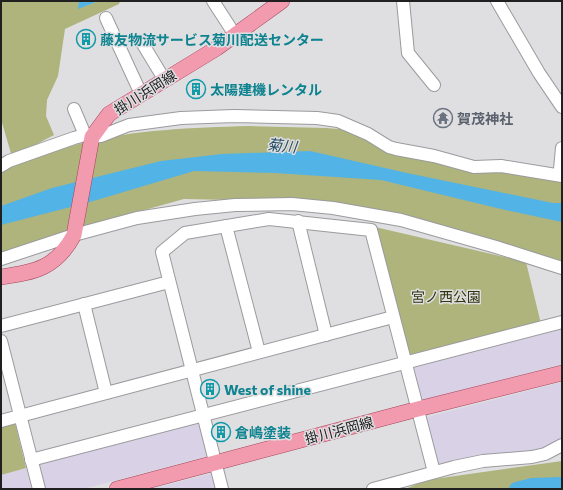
<svg xmlns="http://www.w3.org/2000/svg" width="563" height="490" font-family="Commissioner,'Noto Sans JP',sans-serif">
<rect width="100%" height="100%" fill="#dfdfe2"/>
<g fill="#d9d1e6">
<path d="M562 325V364L425 400 421 398 413 367 416 363Z"/>
<path d="M562 382V441L552 448 439 468 424 421 427 417Z"/>
<path d="M199 420 208 456 83 489H42L38 462Z"/>
<path d="M26 468 32 489H1V475Z"/>
<path d="M212 473 219 489H152Z"/>
</g>
<g fill="#aeb47c">
<path d="M1 1H79V8L96 2 97 1H120L119 4 65 29 58 76 47 100 46 116 54 135 12 157 1 119Z"/>
<path d="M249 126 326 128 351 130 395 152 562 179V261L390 212 287 201 184 199 130 214 1 255V170C27 161 53 150 79 144 135 129 192 128 249 126Z"/>
<path d="M375 227 526 262 541 324 411 358 407 356Z"/>
<path d="M1 423H15L26 468 1 475Z"/>
<path d="M562 461V489H405L427 480Z"/>
</g>
<g fill="#52b3e6">
<path d="M79 1H97L96 2 78 9Z"/>
<path d="M310 151 407 173 553 203H562V222L501 209 381 180 275 173 194 171 90 202 1 225V206L52 188 161 161 222 154Z"/>
</g>
<g fill="none" stroke-linecap="round" stroke-linejoin="round">
<path stroke="#52b3e6" stroke-width="14" d="M516 489 532 485 562 484"/>
<defs>
<g id="minor">
<path d="M213 1 235 35"/>
<path d="M403 1 408 53 434 85"/>
<path d="M497 1 539 73 562 107"/>
<path d="M106 18 141 94"/>
<path d="M141 41 164 79"/>
<path d="M74 109 85 135"/>
<path d="M1 166 9 161 74 138 85 135 92 137 101 136 129 125 181 118 234 116 317 118 338 121 368 134 389 147 396 149 434 156 474 167 501 166 562 176"/>
<path d="M560 169 562 148"/>
<path d="M298 221 326 335"/>
<path d="M226 226 259 352"/>
<path d="M1 259 74 235 137 218 195 209 235 205 292 204 333 208 401 220 496 247 562 268"/>
<path d="M84 304 106 393"/>
<path d="M1 326 169 282"/>
<path d="M1 341 39 489"/>
<path d="M1 421 393 317"/>
<path d="M31 460 562 322"/>
<path d="M222 489 162 252 185 233 269 219 371 230 434 472"/>
<path d="M373 489 454 467 483 461 532 457 545 454 562 445"/>
</g>
<g id="major">
<path d="M1 277C36 272 56 268 74 235L92 137 109 114 217 48 282 1"/>
<path d="M117 489 418 409 562 373"/>
</g>
</defs>
<use href="#minor" stroke="#9a9b9d" stroke-width="14"/>
<use href="#major" stroke="#a3455b" stroke-width="16"/>
<use href="#minor" stroke="#fff" stroke-width="12"/>
<use href="#major" stroke="#f29baf" stroke-width="15"/>
</g>
<defs>
<symbol id="building-ring" viewBox="-11 -11 22 22"><circle r="9.5" fill="#dfdfe2" stroke="#0f9aa8" stroke-width="1.5"/><path d="M-4-6H4V6H1V3H-1V6H-4ZM-2.5-4.3h1.7v1.8h-1.7ZM.8-4.3h1.7v1.8H.8ZM-2.5-1h1.7V.8h-1.7ZM.8-1h1.7V.8H.8Z" fill="#0f9aa8"/></symbol>
<symbol id="temple-ring" viewBox="-11 -11 22 22"><circle r="9.5" fill="#dfdfe2" stroke="#6b7280" stroke-width="1.5"/><path d="M0-6L5-2H3V0L6.5 2.5H4V6H1.5V3h-3V6H-4V2.5H-6.5L-3 0V-2H-5Z" fill="#6b7280"/></symbol>
</defs>
<g fill-rule="evenodd">
<use href="#building-ring" x="75" y="28" width="22" height="22"/>
<use href="#building-ring" x="185" y="78" width="22" height="22"/>
<use href="#temple-ring" x="432" y="107" width="22" height="22"/>
<use href="#building-ring" x="199" y="378" width="22" height="22"/>
<use href="#building-ring" x="210" y="421" width="22" height="22"/>
</g>
<g text-anchor="middle" dominant-baseline="central" stroke-width="3" stroke-linejoin="round" paint-order="stroke">
<g font-size="14" font-weight="bold" fill="#0d838f" stroke="#dfdfe2" text-anchor="start">
<text x="100" y="39">藤友物流サービス菊川配送センター</text>
<text x="210" y="89">太陽建機レンタル</text>
<text x="224" y="389">West of shine</text>
<text x="235" y="432">倉嶋塗装</text>
</g>
<g font-size="14" fill="#202021" stroke="#dfdfe2">
<text transform="translate(145 92) rotate(-32)">掛川浜岡線</text>
<text transform="translate(339 430) rotate(-15)">掛川浜岡線</text>
</g>
<g font-size="14" font-weight="bold" fill="#5b616d" stroke="#dfdfe2" text-anchor="start">
<text x="457" y="118">賀茂神社</text>
</g>
<g font-size="14" fill="#30330b" stroke="#dfdfe2">
<text x="446" y="296">宮ノ西公園</text>
</g>
<g font-size="15" font-style="italic" fill="#264f65" stroke="#dfdfe2">
<text transform="translate(282 145) rotate(6)">菊川</text>
</g>
</g>
<rect width="563" height="490" fill="none" stroke="#202021" stroke-width="4"/>
</svg>
